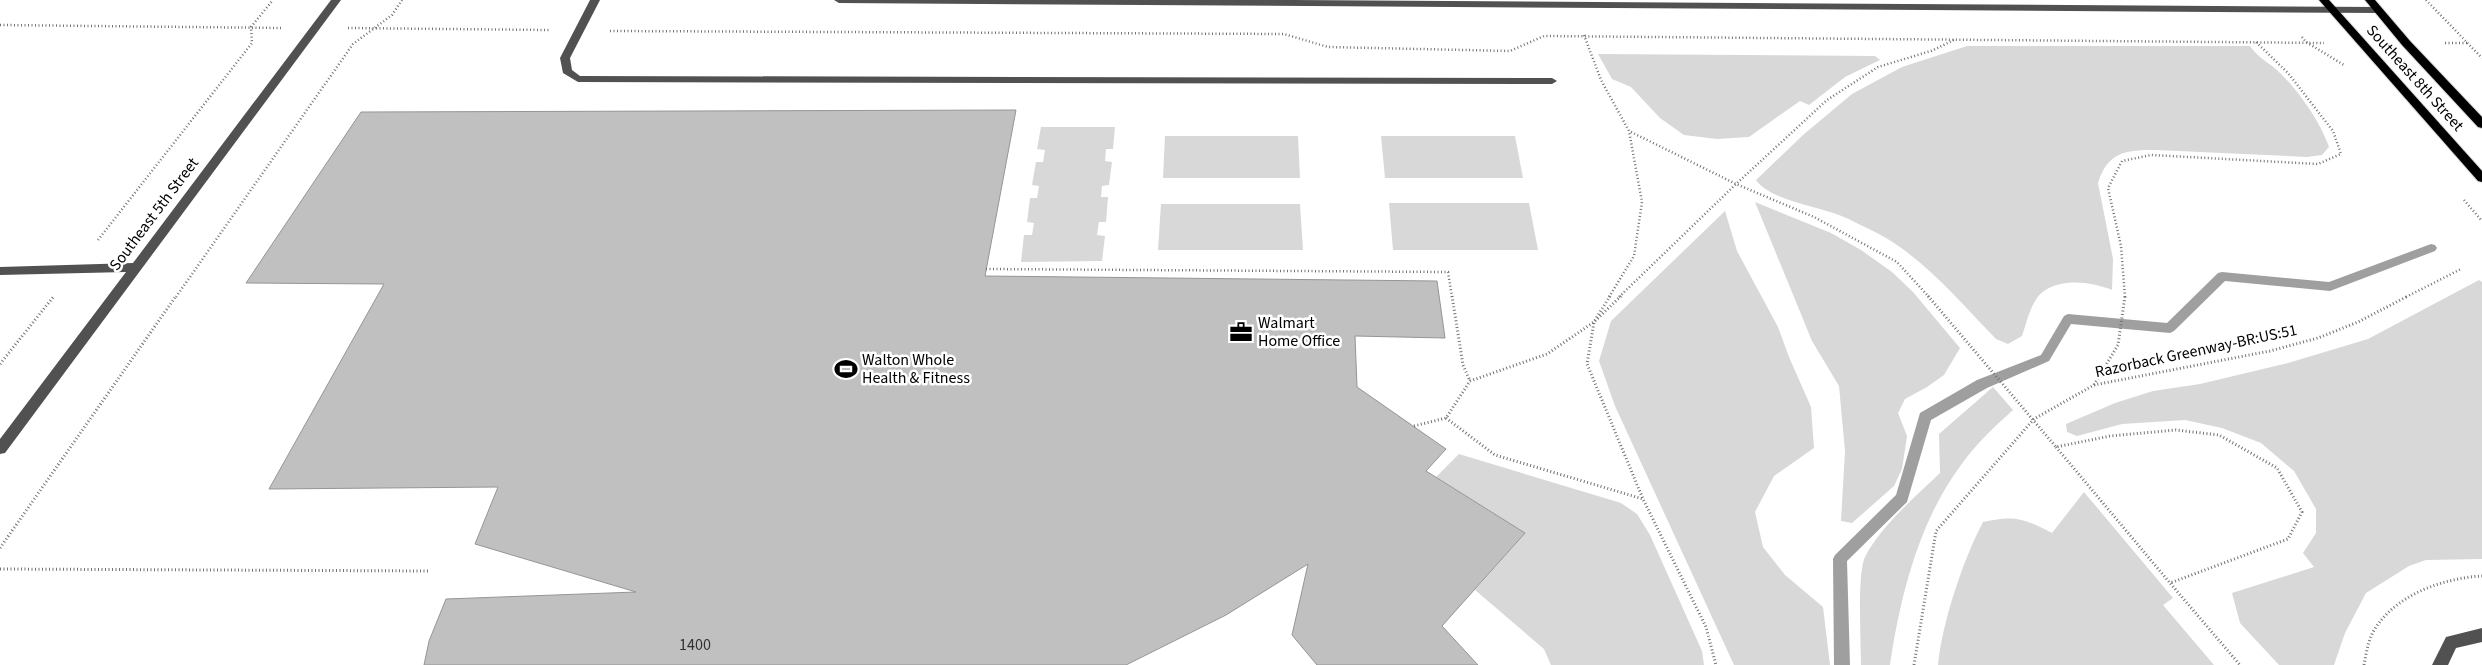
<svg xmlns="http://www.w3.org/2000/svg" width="2482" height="665" font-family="'Source Sans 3',sans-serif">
<rect width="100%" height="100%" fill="#fff"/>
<g fill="#d8d8d8">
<path d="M1967 46H2250C2258 58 2270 63 2279 72 2298 90 2321 123 2329 147L2322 155 2307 157 2156 150C2127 150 2108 151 2098 183L2113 259 2112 290C2091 282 2064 278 2044 291 2031 300 2027 322 2022 336L2008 344 1996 339C1960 302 1923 257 1877 233 1864 227 1852 220 1839 215 1816 206 1770 200 1756 180L1803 135 1852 94 1902 67Z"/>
<path d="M1598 54 1875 56 1880 60 1845 77 1809 105 1800 101 1749 137 1717 139 1684 135 1660 118 1631 87 1612 79Z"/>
<path d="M1041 127H1115L1113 149H1106L1105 161 1112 162 1109 185 1102 186 1101 197H1108L1106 222H1099L1097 235 1105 236 1102 261 1021 262 1024 235H1032L1034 223 1027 222 1030 198H1037L1039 186 1032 185 1036 162H1043L1045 150 1037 149Z"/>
<path d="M1165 136H1298L1300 178H1163Z"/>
<path d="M1381 136H1515L1523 178H1385Z"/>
<path d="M1755 202 1831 233 1861 250 1892 272 1913 292 1960 348 1944 375 1927 387 1905 399 1898 413 1907 436 1902 469 1894 486 1852 523 1841 521 1845 451 1839 386 1812 341Z"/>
<path d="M1389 203H1529L1538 250H1393Z"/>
<path d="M1161 204H1300L1303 250H1158Z"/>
<path d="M1725 211 1737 251 1778 327 1789 357 1811 407 1814 448 1774 476 1755 512 1763 547 1785 575 1823 607 1830 665H1734L1615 406 1599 361 1611 321Z"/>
<path d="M2479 280 2482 282V559L2426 560 2409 566 2366 593 2345 633 2334 665H2279L2240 623 2232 593 2314 567 2303 553 2316 533V509L2294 471 2261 443 2222 428 2185 420 2122 424 2077 436 2067 432 2066 424 2115 403 2153 391 2200 384 2288 363 2368 339Z"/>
<path d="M1993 387 2013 410C1994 427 1976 444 1961 465 1919 521 1900 597 1890 665H1861C1861 643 1857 574 1865 557 1881 526 1915 497 1940 473L1939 434Z"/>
<path d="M1459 454 1621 503 1637 514 1650 535 1702 651 1704 665H1551L1544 649 1475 590 1525 533 1436 477Z"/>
<path d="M2084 492 2173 598 2163 605 2214 665H1938C1942 623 1963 560 1983 522 2015 515 2023 518 2052 533Z"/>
</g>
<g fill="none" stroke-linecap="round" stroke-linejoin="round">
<path fill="#9f9f9f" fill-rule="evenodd" d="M2431 244 2435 245 2437 248 2435 251 2330 291 2225 281 2174 331 2170 333 2071 324 2049 361 1987 388 1931 420 1907 502 1847 561 1850 665H1834L1833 559 1835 555 1896 495 1920 413 1977 380 2041 355 2064 316 2068 314 2167 323 2218 273 2222 272 2329 282Z"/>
</g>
<path fill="#c0c0c0" stroke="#959595" d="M1016 110 985 276 1437 281 1445 338 1355 336 1357 387 1446 449 1426 471 1525 533 1442 626 1478 665H1317L1292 635 1308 564 1226 615 1126 665H424L429 641 446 599 636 592 475 544 498 487 269 489 384 284 246 283 361 112Z"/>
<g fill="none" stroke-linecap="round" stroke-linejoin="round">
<defs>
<g id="major">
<path d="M2319 0H2329L2482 171V182L2478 181Z"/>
<path d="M2365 0H2375L2410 41 2482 117V128L2478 127 2402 45Z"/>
</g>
</defs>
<use href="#major" stroke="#dbdbdb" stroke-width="2"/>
<g stroke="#737373" stroke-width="2.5" stroke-dasharray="1 2.5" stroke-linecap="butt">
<path d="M2426 0 2482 58"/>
<path d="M0 25 282 28"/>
<path d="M348 28 549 30"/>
<path d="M610 31 1284 34 1328 47 1510 51 1544 36 2324 43"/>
<path d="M1584 35 1601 80 1629 131 1736 184 1814 217 1897 262 1929 297"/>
<path d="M2302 37 2306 42 2344 65"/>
<path d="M2445 43H2468"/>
<path d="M2464 200 2482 221"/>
<path d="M98 240 252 43 251 27 273 0"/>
<path d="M986 269 1448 272 1452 297"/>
<path d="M176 297 353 44 392 15 402 0"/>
<path d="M1609 297 1634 256 1642 202 1629 131"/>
<path d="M1619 297 1736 184 1827 100 1878 67 1931 51 1954 40"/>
<path d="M2125 297 2121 246 2108 188 2122 161 2151 155 2318 164 2341 154 2333 131 2288 73 2255 41"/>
<path d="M2406 297 2461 269"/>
</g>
<g stroke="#737373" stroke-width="3" stroke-dasharray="1 2.5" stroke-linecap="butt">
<path d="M1452 296 1463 365 1470 381"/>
<path d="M1610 296 1594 322 1587 364 1643 499 1706 627 1716 665"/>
<path d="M1928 296 2056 447 2110 436 2176 430 2219 435 2277 468 2302 512 2288 539 2170 583 2240 665"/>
<path d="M0 364 54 296"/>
<path d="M2094 385 2118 345 2125 296"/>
<path d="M1446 418 1495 455 1643 499"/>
<path d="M1414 426 1446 418 1470 381 1547 354 1594 322 1621 296"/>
<path d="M2056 447 2170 583"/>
<path d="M0 548 176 296"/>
<path d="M0 569 429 571"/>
<path d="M1914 665 1936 531 2034 419 2094 385 2270 351 2318 338 2358 322 2408 296"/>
<path d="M2364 665C2366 654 2368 642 2373 632 2394 595 2443 578 2482 576"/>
</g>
<g fill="#515151" fill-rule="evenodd">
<path d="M331 0H341L5 453 0 454V439L126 272 0 275V267L133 263Z"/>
<path d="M590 0H600L570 58 572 70 580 76 1552 78 1557 81 1552 84 578 82 563 73 560 58Z"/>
<path d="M834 0H1294L2378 7 2383 10 2378 13 839 3Z"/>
<path d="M2482 628V642L2456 648 2448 665H2432L2446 637Z"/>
</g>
<use href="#major" fill="#000" fill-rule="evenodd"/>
</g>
<defs>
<symbol id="office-bare" viewBox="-9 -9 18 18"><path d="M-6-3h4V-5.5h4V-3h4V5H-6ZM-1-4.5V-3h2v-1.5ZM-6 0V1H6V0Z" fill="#000" stroke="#fff" stroke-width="2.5" paint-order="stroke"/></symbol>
<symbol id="stadium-bare" viewBox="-9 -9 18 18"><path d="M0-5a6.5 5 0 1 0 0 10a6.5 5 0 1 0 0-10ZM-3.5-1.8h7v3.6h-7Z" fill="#000" stroke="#fff" stroke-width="2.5" paint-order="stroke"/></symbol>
</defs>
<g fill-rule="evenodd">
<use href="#office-bare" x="1225" y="316" width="32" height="32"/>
<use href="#stadium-bare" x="830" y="353" width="32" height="32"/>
</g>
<g text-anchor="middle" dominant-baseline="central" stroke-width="5" stroke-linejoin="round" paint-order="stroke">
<g font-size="16" fill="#000" stroke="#fff">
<text transform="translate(2415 78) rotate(48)">Southeast 8th Street</text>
<text transform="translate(154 214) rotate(-53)">Southeast 5th Street</text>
<text transform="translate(2196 351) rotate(-12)">Razorback Greenway-BR:US:51</text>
</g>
<g font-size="16" fill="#000" stroke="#fff" text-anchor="start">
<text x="1258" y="323">Walmart<tspan x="1258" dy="18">Home Office</tspan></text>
<text x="862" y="360">Walton Whole<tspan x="862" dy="18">Health &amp; Fitness</tspan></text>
</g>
<g font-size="16" fill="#303030">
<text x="695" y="645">1400</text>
</g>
</g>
</svg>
